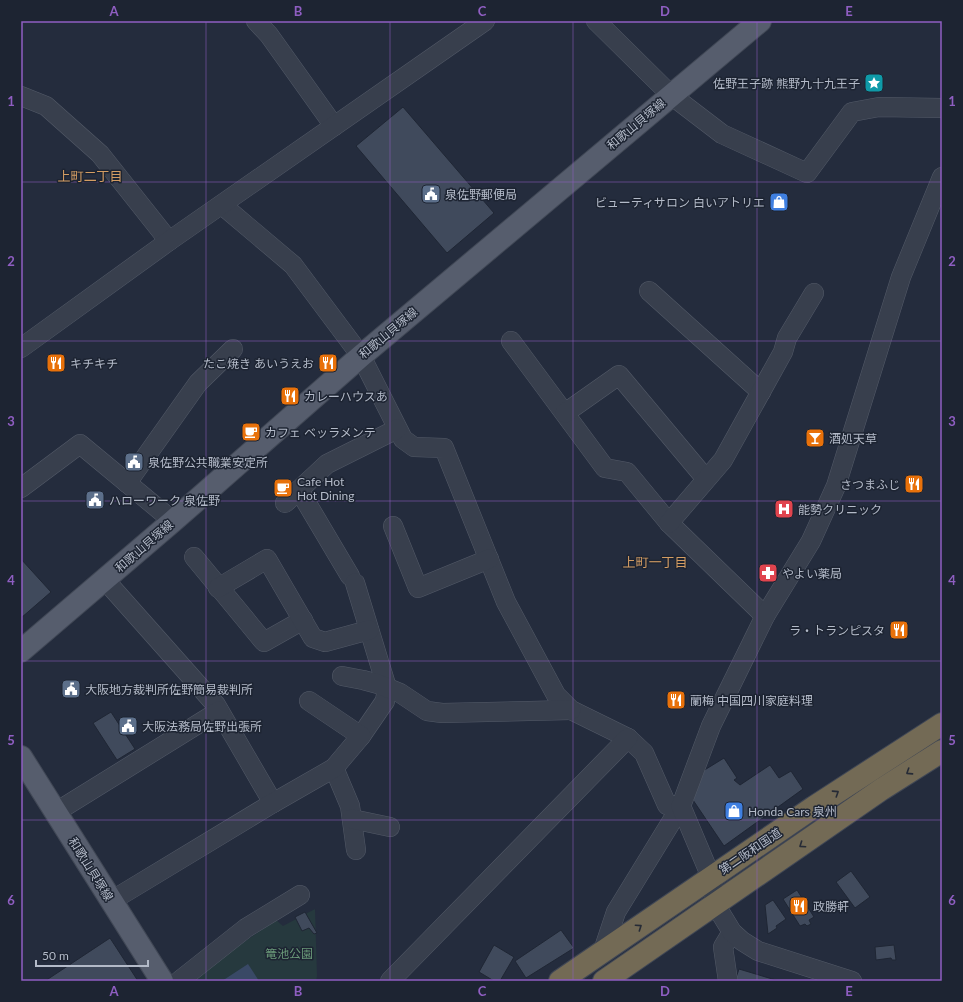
<svg xmlns="http://www.w3.org/2000/svg" width="963" height="1002" font-family="Lato,'Noto Sans JP',sans-serif">
<rect width="100%" height="100%" fill="#242c3d"/>
<path fill="#26393e" d="M315 909 317 976 316 981H194L228 953 276 920 283 926Z"/>
<path fill="#394966" d="M248 964 259 981H222Z"/>
<g fill="#404a5c" stroke="#1f2634">
<path d="M403 107 494 213 447 253 356 146Z"/>
<path d="M21 559 51 592 21 618Z"/>
<path d="M111 712 135 749 117 760 93 723Z"/>
<path d="M724 758 737 778 734 780 740 785 770 765 779 778 791 771 803 789 724 846 693 800 698 774Z"/>
<path d="M851 871 870 897 855 908 836 882Z"/>
<path d="M797 890 814 917 809 920 811 924 807 926 805 924 800 926 783 899Z"/>
<path d="M773 900 786 919 776 926 777 928 768 934 765 905Z"/>
<path d="M305 912 317 933 314 934 309 928 302 931 295 917Z"/>
<path d="M561 930 574 948 526 978 515 961Z"/>
<path d="M110 938 138 981H45Z"/>
<path d="M494 945 514 957 500 981H494L479 972Z"/>
<path d="M894 945 896 960H892L891 958 876 960 875 947Z"/>
<path d="M739 969 779 981H735Z"/>
</g>
<g fill="none" stroke-linecap="round" stroke-linejoin="round">
<defs>
<g id="minor">
<path d="M256 21 269 35 334 126"/>
<path d="M596 21 671 95 722 134 807 173 852 112 879 107 942 108"/>
<path d="M21 96 46 106 100 154 169 241"/>
<path d="M222 205 293 265 361 356 403 439 414 447 444 448 506 602 556 695 571 710 628 738 644 753 667 805 681 806 616 912 603 951"/>
<path d="M649 291 761 392"/>
<path d="M511 341 605 468 627 472 669 523 765 616"/>
<path d="M21 348 169 241 485 21"/>
<path d="M565 413 619 375 706 479"/>
<path d="M127 483 198 383 233 349"/>
<path d="M21 488 80 444 173 521"/>
<path d="M299 490 350 576"/>
<path d="M285 503 327 464 397 429"/>
<path d="M669 523 723 460 783 352 787 338 814 293"/>
<path d="M393 526 418 588 489 559"/>
<path d="M194 557 264 642 303 620"/>
<path d="M105 580 216 705 273 803"/>
<path d="M355 583 387 688 385 701 361 736"/>
<path d="M218 588 267 559 313 638 325 642 369 630"/>
<path d="M342 676 363 680 378 684 400 693 427 711 442 713 571 710"/>
<path d="M334 768 350 806 356 850"/>
<path d="M56 812 219 711"/>
<path d="M352 819 390 827"/>
<path d="M111 901 273 803 334 768 361 736 309 701"/>
<path d="M179 981 246 928 300 895"/>
<path d="M390 981 628 738"/>
<path d="M728 981 723 947 732 932"/>
<path d="M852 981 758 951 742 941 732 932 715 904 711 877 681 806 711 726 765 616 811 541 836 486 901 277 942 177"/>
</g>
<g id="major">
<path d="M21 651 173 521 361 356 760 21"/>
<path d="M21 757 162 981"/>
</g>
<g id="highway">
<path d="M560 981 814 807 942 724"/>
<path d="M604 981 882 789 942 751"/>
</g>
</defs>
<use href="#minor" stroke="#535a68" stroke-width="20"/>
<use href="#major" stroke="#414856" stroke-width="24"/>
<use href="#highway" stroke="#404755" stroke-width="24"/>
<use href="#minor" stroke="#383f4d" stroke-width="19"/>
<use href="#major" stroke="#565d6d" stroke-width="22"/>
<use href="#highway" stroke="#736a55" stroke-width="22"/>
</g>
<defs><path id="oneway-chevron" d="M-2-3.5L2.5 0L-2 3.5" fill="none" stroke-width="1.6" stroke-linecap="round" stroke-linejoin="round"/></defs>
<g stroke="#262b36">
<use href="#oneway-chevron" transform="translate(909 772) rotate(147)"/>
<use href="#oneway-chevron" transform="translate(836 793) rotate(-33)"/>
<use href="#oneway-chevron" transform="translate(802 845) rotate(146)"/>
<use href="#oneway-chevron" transform="translate(639 927) rotate(-34)"/>
</g>
<path fill="none" stroke="#8f5ec2" stroke-width="1" stroke-opacity="0.55" d="M206 21V981M390 21V981M573 21V981M757 21V981M21 182H942M21 341H942M21 501H942M21 661H942M21 820H942"/>
<defs>
<symbol id="sight-square" viewBox="-11 -11 22 22"><rect x="-9" y="-9" width="18" height="18" rx="4" fill="#0f9aa8" stroke="#1d2432"/><path d="M0-6L1.8-2.2L6-1.7L2.9 1.2L3.7 5.4L0 3.3L-3.7 5.4L-2.9 1.2L-6-1.7L-1.8-2.2Z" fill="#fff"/></symbol>
<symbol id="civic-square" viewBox="-11 -11 22 22"><rect x="-9" y="-9" width="18" height="18" rx="4" fill="#5c6f8a" stroke="#1d2432"/><path d="M-.6-6.5H3V-4.5H.6V-3L4-1V1h2V6H-6V1h2V-1L-.6-3ZM-1.2 2.5V6h2.4V2.5Z" fill="#fff"/></symbol>
<symbol id="shop-square" viewBox="-11 -11 22 22"><rect x="-9" y="-9" width="18" height="18" rx="4" fill="#3f7fe0" stroke="#1d2432"/><path d="M-5-2.5h2.3a2.7 3.5 0 0 1 5.4 0H5L5.5 6h-11ZM-1.5-2.5h3a1.5 2.3 0 0 0-3 0Z" fill="#fff"/></symbol>
<symbol id="restaurant-square" viewBox="-11 -11 22 22"><rect x="-9" y="-9" width="18" height="18" rx="4" fill="#e8710a" stroke="#1d2432"/><path d="M-5-6h1v4h1v-4h1v4h1v-4h1v5L-1.5 .5V6h-2V.5L-5-1ZM5-6V6H3V1.5H1.5Q1.5-4 5-6Z" fill="#fff"/></symbol>
<symbol id="cafe-square" viewBox="-11 -11 22 22"><rect x="-9" y="-9" width="18" height="18" rx="4" fill="#e8710a" stroke="#1d2432"/><path d="M-5.5-4.5H6V0H3Q3 3.5 0 3.5H-2.5Q-5.5 3.5-5.5 0ZM3-3.2v2h1.7v-2ZM-6 4.5H4V6H-6Z" fill="#fff"/></symbol>
<symbol id="bar-square" viewBox="-11 -11 22 22"><rect x="-9" y="-9" width="18" height="18" rx="4" fill="#e8710a" stroke="#1d2432"/><path d="M-6-5H6L.8 .8V4.5H3.5V6h-7V4.5H-.8V.8Z" fill="#fff"/></symbol>
<symbol id="hospital-square" viewBox="-11 -11 22 22"><rect x="-9" y="-9" width="18" height="18" rx="4" fill="#e0444e" stroke="#1d2432"/><path d="M-5-5h3v3.5h4V-5h3V5h-3V1.5h-4V5h-3Z" fill="#fff"/></symbol>
<symbol id="pharmacy-square" viewBox="-11 -11 22 22"><rect x="-9" y="-9" width="18" height="18" rx="4" fill="#e0444e" stroke="#1d2432"/><path d="M-2-6h4v4h4v4h-4v4h-4v-4h-4v-4h4Z" fill="#fff"/></symbol>
</defs>
<g fill-rule="evenodd">
<use href="#sight-square" x="863" y="72" width="22" height="22"/>
<use href="#civic-square" x="420" y="183" width="22" height="22"/>
<use href="#shop-square" x="768" y="191" width="22" height="22"/>
<use href="#restaurant-square" x="45" y="352" width="22" height="22"/>
<use href="#restaurant-square" x="317" y="352" width="22" height="22"/>
<use href="#restaurant-square" x="279" y="385" width="22" height="22"/>
<use href="#cafe-square" x="240" y="421" width="22" height="22"/>
<use href="#bar-square" x="804" y="427" width="22" height="22"/>
<use href="#civic-square" x="123" y="451" width="22" height="22"/>
<use href="#restaurant-square" x="903" y="473" width="22" height="22"/>
<use href="#cafe-square" x="272" y="477" width="22" height="22"/>
<use href="#civic-square" x="84" y="489" width="22" height="22"/>
<use href="#hospital-square" x="773" y="498" width="22" height="22"/>
<use href="#pharmacy-square" x="757" y="562" width="22" height="22"/>
<use href="#restaurant-square" x="888" y="619" width="22" height="22"/>
<use href="#civic-square" x="60" y="678" width="22" height="22"/>
<use href="#restaurant-square" x="665" y="689" width="22" height="22"/>
<use href="#civic-square" x="117" y="715" width="22" height="22"/>
<use href="#shop-square" x="723" y="800" width="22" height="22"/>
<use href="#restaurant-square" x="788" y="895" width="22" height="22"/>
</g>
<g text-anchor="middle" dominant-baseline="central" stroke-width="3" stroke-linejoin="round" paint-order="stroke">
<g font-size="12" fill="#b3bac8" stroke="#1d2432" text-anchor="start">
<text x="860" y="83" text-anchor="end">佐野王子跡 熊野九十九王子</text>
<text x="445" y="194">泉佐野郵便局</text>
<text x="765" y="202" text-anchor="end">ビューティサロン 白いアトリエ</text>
<text x="70" y="363">キチキチ</text>
<text x="314" y="363" text-anchor="end">たこ焼き あいうえお</text>
<text x="304" y="396">カレーハウスあ</text>
<text x="265" y="432">カフェ ベッラメンテ</text>
<text x="829" y="438">酒処天草</text>
<text x="148" y="462">泉佐野公共職業安定所</text>
<text x="297" y="481">Cafe Hot<tspan x="297" dy="14">Hot Dining</tspan></text>
<text x="900" y="484" text-anchor="end">さつまふじ</text>
<text x="109" y="500">ハローワーク 泉佐野</text>
<text x="798" y="509">能勢クリニック</text>
<text x="782" y="573">やよい薬局</text>
<text x="885" y="630" text-anchor="end">ラ・トランピスタ</text>
<text x="85" y="689">大阪地方裁判所佐野簡易裁判所</text>
<text x="690" y="700">蘭梅 中国四川家庭料理</text>
<text x="142" y="726">大阪法務局佐野出張所</text>
<text x="748" y="811">Honda Cars 泉州</text>
<text x="813" y="906">政勝軒</text>
</g>
<g font-size="12" fill="#b3bac8" stroke="#1d2432">
<text transform="translate(636 124) rotate(-40)">和歌山貝塚線</text>
<text transform="translate(388 333) rotate(-40)">和歌山貝塚線</text>
<text transform="translate(144 546) rotate(-41)">和歌山貝塚線</text>
<text transform="translate(750 851) rotate(-34)">第二阪和国道</text>
<text transform="translate(91 869) rotate(58)">和歌山貝塚線</text>
</g>
<g font-size="12" fill="#6a9979" stroke="#1d2432">
<text x="289" y="953">篭池公園</text>
</g>
<g font-size="13" fill="#d49d63" stroke="#1d2432">
<text x="90" y="176">上町二丁目</text>
<text x="655" y="562">上町一丁目</text>
</g>
</g>
<rect width="963" height="1002" fill="none" stroke="#1d2432" stroke-width="44"/>
<path d="M36 960v6h112v-6" fill="none" stroke="#b3bac8" stroke-width="2"/>
<text x="42" y="960" font-size="12" fill="#b3bac8" stroke="#1d2432" stroke-width="3" paint-order="stroke">50 m</text>
<rect x="22" y="22" width="919" height="958" fill="none" stroke="#8f5ec2" stroke-width="1.5"/>
<g font-size="13" text-anchor="middle" font-weight="bold" fill="#8f5ec2">
<text x="114" y="16">A</text>
<text x="298" y="16">B</text>
<text x="482" y="16">C</text>
<text x="665" y="16">D</text>
<text x="849" y="16">E</text>
<text x="11" y="106">1</text>
<text x="952" y="106">1</text>
<text x="11" y="266">2</text>
<text x="952" y="266">2</text>
<text x="11" y="426">3</text>
<text x="952" y="426">3</text>
<text x="11" y="585">4</text>
<text x="952" y="585">4</text>
<text x="11" y="745">5</text>
<text x="952" y="745">5</text>
<text x="11" y="905">6</text>
<text x="952" y="905">6</text>
<text x="114" y="996">A</text>
<text x="298" y="996">B</text>
<text x="482" y="996">C</text>
<text x="665" y="996">D</text>
<text x="849" y="996">E</text>
</g>
</svg>
